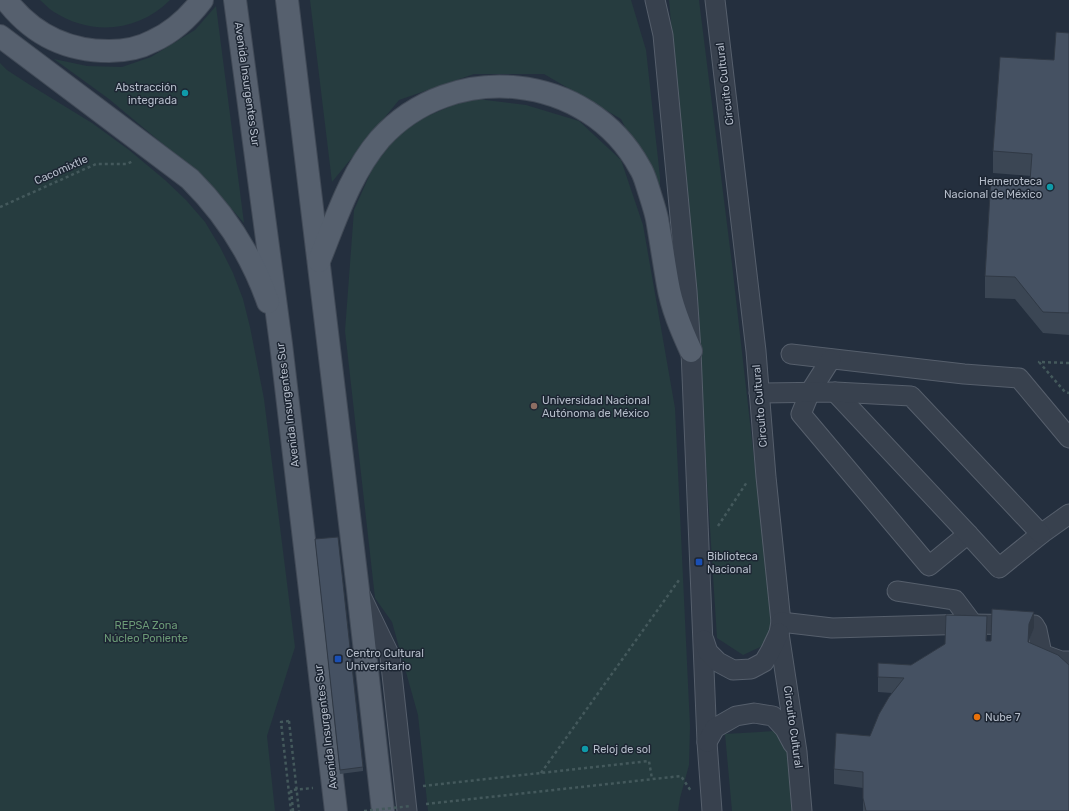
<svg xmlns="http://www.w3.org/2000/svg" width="1069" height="811" font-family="Rubik,sans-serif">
<rect width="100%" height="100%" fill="#242f3e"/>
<g fill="#263c3f">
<path d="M40 0H170C138 32 92 36 54 12 49 9 45 4 40 0Z"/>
<path d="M310 0H631L646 50 660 177V196L621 119 544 74H474L399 100 332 182Z"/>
<path d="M669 0H699L732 264 772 617 769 643 743 655 717 638 695 291Z"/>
<path d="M216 6 244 223 206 180 109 99 54 59 87 66 122 67 151 57 195 30Z"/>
<path d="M0 63 7 70 30 85 92 123 129 150 165 180 186 200 205 222 220 247 233 273 243 299 250 327 264 399 295 647 267 736 275 811H0Z"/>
<path d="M469 98 526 105 579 121 621 160 643 225 675 408 690 726 689 765 680 798 678 811H428L418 715 392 622 375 598 345 331 354 210 374 165 405 126Z"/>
<path d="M775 731 792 756 799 811H732L725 734Z"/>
</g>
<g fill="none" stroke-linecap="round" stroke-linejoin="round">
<defs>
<g id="minor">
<path d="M655 0 663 35 687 291 691 351 707 742 712 811"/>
<path d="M715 0 756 351 766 477 781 622 779 633 797 752 802 811"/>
<path d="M791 354 964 374 1019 378 1069 438"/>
<path d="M831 359 810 392 801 414 929 566 968 534"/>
<path d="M835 392 968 534 999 568 1041 534 1069 514"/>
<path d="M759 393 835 392 911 396 1041 534"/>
<path d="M897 591 955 600 973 624"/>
<path d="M361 596 390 656 407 811"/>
<path d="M781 622 832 628 973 624 1034 625 1037 630 1042 654 1061 661H1069"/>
<path d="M704 640 708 652 718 662 733 670 751 669 764 662 770 652 779 633"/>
<path d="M707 742 715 728 736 716 754 713 773 716 785 729 793 744"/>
</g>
<g id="major">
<path d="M6 0C32 34 66 51 109 51 124 51 140 48 153 41 173 32 189 17 202 0"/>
<path d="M235 0 281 344 336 811"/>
<path d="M287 0 358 590 383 811"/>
<path d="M0 36 190 179C225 214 252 256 268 302"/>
<path d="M319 261C336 219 350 174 380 139 452 59 588 72 640 168 644 174 646 182 648 188 651 198 655 209 657 219 661 241 664 263 668 285 672 308 681 329 691 351"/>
</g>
</defs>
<use href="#minor" stroke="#565f6c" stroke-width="21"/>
<use href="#major" stroke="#414a57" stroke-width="24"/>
<g stroke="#44595c" stroke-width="2.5" stroke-dasharray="3 3" stroke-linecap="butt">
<path d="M0 207 96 164H127L133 161"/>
<path d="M1069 363 1039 362 1065 392 1069 393"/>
<path d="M718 526 747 482"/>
<path d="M289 721 281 722 291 811"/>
<path d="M541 773 679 580V578"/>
<path d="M423 786 649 761 652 779"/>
<path d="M426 804 681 776 691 791"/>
<path d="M293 811 291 790 313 788"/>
</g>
<use href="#minor" stroke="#38414e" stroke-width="19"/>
<use href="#major" stroke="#56606e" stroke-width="22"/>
<g stroke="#44595c" stroke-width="2.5" stroke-dasharray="3 3" stroke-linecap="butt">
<path d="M289 721 299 811"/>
<path d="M364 811 411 806"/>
</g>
</g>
<g fill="#3b4654">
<path d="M1069 33V335L1043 333 1015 299 985 298V276L1030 181 1031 176 993 173V151L1054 60Z"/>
<path d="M315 539 363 767V771L340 774Z"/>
<path d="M1034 628 1029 640V643L1069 811H863V788L834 784V769L870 736 892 693 878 692V677L911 665 945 644 987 632 986 641H991Z"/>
</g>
<g fill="#303945">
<path d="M1034 612V628L1029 640 1028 658V642L1029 624Z"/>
<path d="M987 616V632L986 656V641Z"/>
</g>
<g fill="#455162" stroke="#303945">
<path d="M1056 32 1069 33V313L1043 312 1015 277 985 276 991 178 1030 181 1032 154 993 151 1000 57 1054 60Z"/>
<path d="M338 537 363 767 340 770 315 539Z"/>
<path d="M992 609 1034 612 1029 624 1028 642 1058 655 1069 665V811H866L863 798V772L834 769 836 733 870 736 879 714 889 697 904 678 878 677V663L911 665 945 644 946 615 987 616 986 641H991Z"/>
</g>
<g fill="#0f9aa8" stroke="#1d2633" stroke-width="1.5">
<circle cx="185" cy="93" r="4"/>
<circle cx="1050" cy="187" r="4"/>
<circle cx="585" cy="749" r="4"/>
</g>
<circle fill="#8d6e63" stroke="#1d2633" stroke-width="1.5" cx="534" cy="406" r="4"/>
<g fill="#1a4fb4" stroke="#1d2633" stroke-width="1.5">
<rect x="695" y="558" width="8" height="8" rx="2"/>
<rect x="334" y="655" width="8" height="8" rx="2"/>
</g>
<circle fill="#e8710a" stroke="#1d2633" stroke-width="1.5" cx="977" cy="717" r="4"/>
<g text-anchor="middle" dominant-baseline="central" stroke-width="3" stroke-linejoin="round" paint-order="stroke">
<g font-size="11" fill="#b4bcc9" stroke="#1d2633">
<text transform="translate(247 84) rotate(82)">Avenida Insurgentes Sur</text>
<text transform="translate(725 84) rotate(-97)">Circuito Cultural</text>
<text transform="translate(61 170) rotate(-24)">Cacomixtle</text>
<text transform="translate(288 405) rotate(-97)">Avenida Insurgentes Sur</text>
<text transform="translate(760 406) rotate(-95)">Circuito Cultural</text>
<text transform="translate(326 727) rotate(-97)">Avenida Insurgentes Sur</text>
<text transform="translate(793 727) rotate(82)">Circuito Cultural</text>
</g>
<g font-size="11" fill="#b4bcc9" stroke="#1d2633" text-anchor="start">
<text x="177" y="87" text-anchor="end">Abstracción<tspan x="177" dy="13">integrada</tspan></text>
<text x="1042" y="181" text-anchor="end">Hemeroteca<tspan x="1042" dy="13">Nacional de México</tspan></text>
<text x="542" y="400">Universidad Nacional<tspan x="542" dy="13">Autónoma de México</tspan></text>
<text x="707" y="556">Biblioteca<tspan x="707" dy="13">Nacional</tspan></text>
<text x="346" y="653">Centro Cultural<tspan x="346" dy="13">Universitario</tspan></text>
<text x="985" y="717">Nube 7</text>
<text x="593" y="749">Reloj de sol</text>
</g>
<g font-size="11" fill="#6b9a76" stroke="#1d2633">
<text x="146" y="625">REPSA Zona<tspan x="146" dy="13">Núcleo Poniente</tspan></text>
</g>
</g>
</svg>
